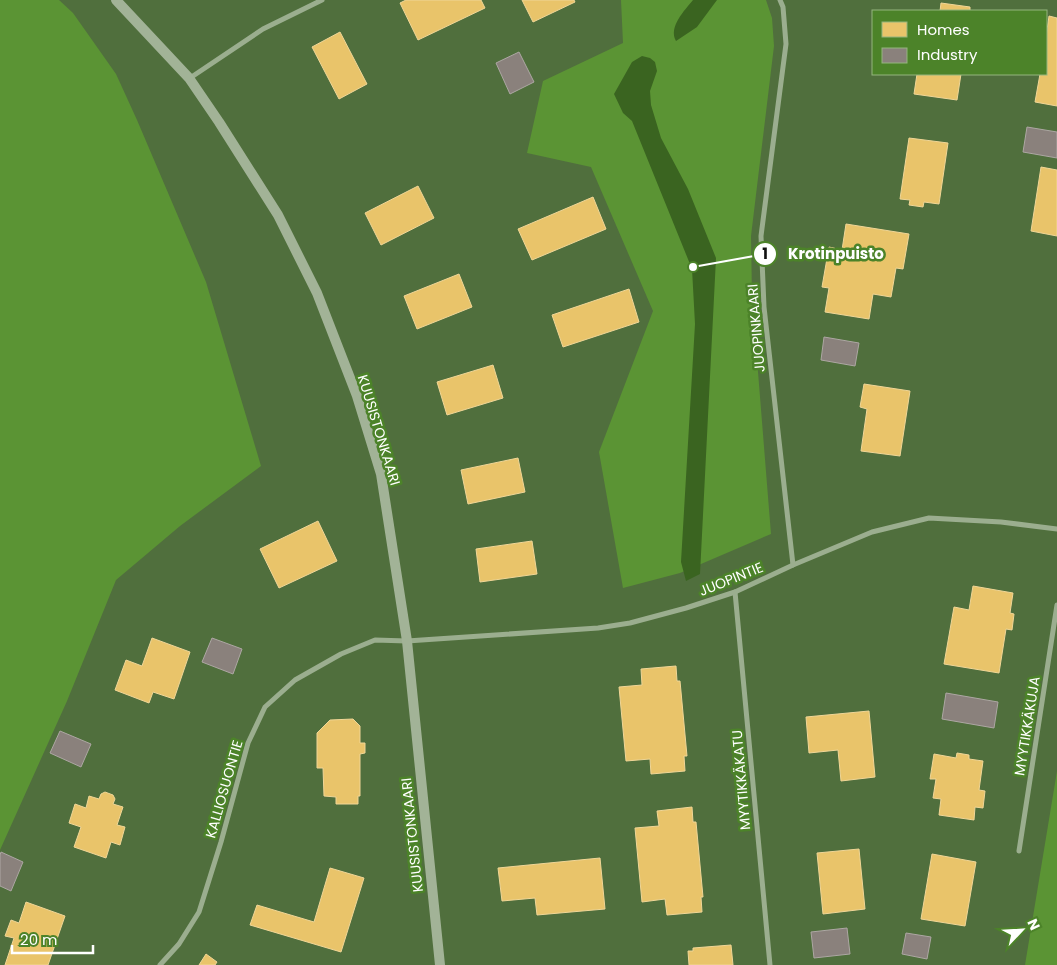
<svg xmlns="http://www.w3.org/2000/svg" width="1057" height="965" font-family="Poppins,sans-serif">
<rect width="100%" height="100%" fill="#506f3d"/>
<g fill="#5b9434">
<path d="M0 0H59L73 13 116 74 137 120 206 282 261 466 180 526 116 580 67 701 0 850Z"/>
<path d="M621 0H766L772 18 774 46 751 236 752 297 771 534 680 573 623 588 599 452 653 311 591 167 527 153 543 81 623 43Z"/>
<path d="M1057 771V965H1025Z"/>
</g>
<g fill="#3a6420">
<path d="M693 0H717L697 27 676 41C668 27 685 10 693 0Z"/>
<path d="M642 56 650 58 655 62 657 71 650 91 651 105 661 138 688 189 716 258 700 574 686 581 681 562 695 324 692 269 632 121 623 113 614 94 632 62Z"/>
</g>
<g fill="#e9c46a" stroke="#f0d697">
<path d="M406 0H481L485 8 418 40 400 3Z"/>
<path d="M522 0H574L575 2 533 22Z"/>
<path d="M941 3 970 7V11H940Z"/>
<path d="M1049 16 1057 18V106L1035 102 1040 74H1046V37Z"/>
<path d="M340 32 367 84 339 99 312 47Z"/>
<path d="M917 74H961L957 100 914 94Z"/>
<path d="M909 138 948 143 939 204 924 202 923 207 909 205 910 200 900 199Z"/>
<path d="M1041 167 1057 170V236L1031 231Z"/>
<path d="M418 186 434 218 381 245 365 213Z"/>
<path d="M593 197 606 229 532 260 518 229Z"/>
<path d="M846 224 909 234 903 269 896 268 891 297 873 294 869 319 825 312 829 288 822 287 829 247 842 250Z"/>
<path d="M459 274 472 307 417 329 404 296Z"/>
<path d="M629 289 639 322 563 347 552 315Z"/>
<path d="M493 365 503 398 447 415 437 382Z"/>
<path d="M864 384 910 391 900 456 861 451 867 409 860 407Z"/>
<path d="M518 458 525 492 468 504 461 470Z"/>
<path d="M318 521 337 561 279 588 260 549Z"/>
<path d="M532 541 537 574 480 582 476 549Z"/>
<path d="M973 586 1013 593 1010 613 1014 614 1012 630 1006 629 999 673 944 664 954 607 969 610Z"/>
<path d="M152 638 190 652 174 699 153 692 149 703 115 690 126 660 142 666Z"/>
<path d="M676 666 677 681H680L687 756H684L685 771 651 774 650 759 626 761 619 687 642 685 641 669Z"/>
<path d="M869 711 875 777 841 781 838 750 809 753 806 717Z"/>
<path d="M353 719 360 726V743H365V753L360 754V796H358V804H336V797L324 796 323 768H317V733L330 720Z"/>
<path d="M957 753 969 755V759L983 761 979 790 985 791 983 808 975 807 974 820 939 815 941 799 933 798 936 779H930L934 754 956 758Z"/>
<path d="M105 792 113 795 115 799 113 804 123 807 117 825 125 827 120 845 111 842 106 858 74 847 81 827 69 823 75 804 86 808 89 796 99 799 101 794Z"/>
<path d="M692 807 693 822H696L703 897H701L702 912 667 915 665 899 642 902 635 828 659 826 657 811Z"/>
<path d="M859 849 865 909 823 914 817 853Z"/>
<path d="M932 854 976 862 965 926 921 919Z"/>
<path d="M600 858 605 909 537 915 535 898 502 901 498 868Z"/>
<path d="M330 868 364 878 341 952 250 925 257 905 314 922Z"/>
<path d="M26 902 65 916 48 965H5L14 938 5 936 11 920 19 923Z"/>
<path d="M731 945 733 965H689L688 951H693V948Z"/>
<path d="M206 954 217 962 215 965H199Z"/>
</g>
<g fill="#8a817c" stroke="#ada7a3">
<path d="M519 52 534 82 510 94 496 63Z"/>
<path d="M1027 127 1057 132V158L1023 152Z"/>
<path d="M824 337 859 343 855 366 821 360Z"/>
<path d="M212 638 242 649 233 674 202 662Z"/>
<path d="M946 693 998 702 994 728 942 719Z"/>
<path d="M60 731 91 744 81 767 50 753Z"/>
<path d="M1 852 23 862 11 891 0 886V855Z"/>
<path d="M847 928 850 954 814 958 811 932Z"/>
<path d="M906 933 931 937 927 959 902 954Z"/>
</g>
<g fill="none" stroke-linecap="round" stroke-linejoin="round">
<g stroke="#9bae8f" stroke-width="5">
<path d="M780 0 783 7 786 44 761 236 764 307 793 565"/>
<path d="M190 78 263 29 322 0"/>
<path d="M735 592 770 965"/>
<path d="M1019 851 1057 605"/>
<path d="M160 965 179 944 199 912 221 842 248 743 265 707 295 680 341 654 375 640 407 641 598 628 630 623 686 608 735 592 793 565 872 532 929 518 1001 522 1057 529"/>
</g>
<path stroke="#a2b397" stroke-width="10" d="M116 0 189 78 219 122 278 215 317 293 357 396 381 474 407 641 440 965"/>
</g>
<g text-anchor="middle" dominant-baseline="central" stroke-width="5" stroke-linejoin="round" paint-order="stroke">
<g font-size="14" fill="#fff" stroke="#4c8329">
<text transform="translate(756 328) rotate(-95)">JUOPINKAARI</text>
<text transform="translate(379 430) rotate(73)">KUUSISTONKAARI</text>
<text transform="translate(731 579) rotate(-22)">JUOPINTIE</text>
<text transform="translate(1027 726) rotate(-81)">MYYTIKKÄKUJA</text>
<text transform="translate(741 780) rotate(-95)">MYYTIKKÄKATU</text>
<text transform="translate(224 789) rotate(-74)">KALLIOSUONTIE</text>
<text transform="translate(412 835) rotate(-96)">KUUSISTONKAARI</text>
</g>
</g>
<path fill="none" stroke="#fff" stroke-width="2" d="M693 267L765 254"/>
<g fill="#fff" stroke="#4c8329" stroke-width="2">
<circle cx="693" cy="267" r="5"/>
<circle cx="765" cy="254" r="12"/>
</g>
<g font-size="15" text-anchor="middle" font-weight="bold" fill="#111">
<text x="765" y="259">1</text>
</g>
<g font-size="15" text-anchor="middle" font-weight="bold" fill="#fff" stroke="#4c8329" stroke-width="5" stroke-linejoin="round" paint-order="stroke">
<text x="836" y="259">Krotinpuisto</text>
</g>
<rect x="872" y="10" width="175" height="65" fill="#4c8329" stroke="#94b57f"/>
<rect x="882" y="22" width="25" height="15" fill="#e9c46a" stroke="#94b57f"/>
<text x="917" y="35" font-size="15" fill="#ffffff">Homes</text>
<rect x="882" y="48" width="25" height="15" fill="#8a817c" stroke="#94b57f"/>
<text x="917" y="60" font-size="15" fill="#ffffff">Industry</text>
<g transform="translate(1022 930) rotate(65)" stroke="#4c8329" stroke-width="4" paint-order="stroke">
<path d="M0-4L9 19L0 12L-9 19Z" fill="#ffffff"/>
<text y="-8" font-size="14" font-weight="bold" text-anchor="middle" fill="#ffffff">N</text>
</g>
<path d="M12 945v8h81v-8" fill="none" stroke="#ffffff" stroke-width="2.5"/>
<text x="20" y="945" font-size="15" fill="#ffffff" stroke="#4c8329" stroke-width="4" paint-order="stroke">20 m</text>
</svg>
